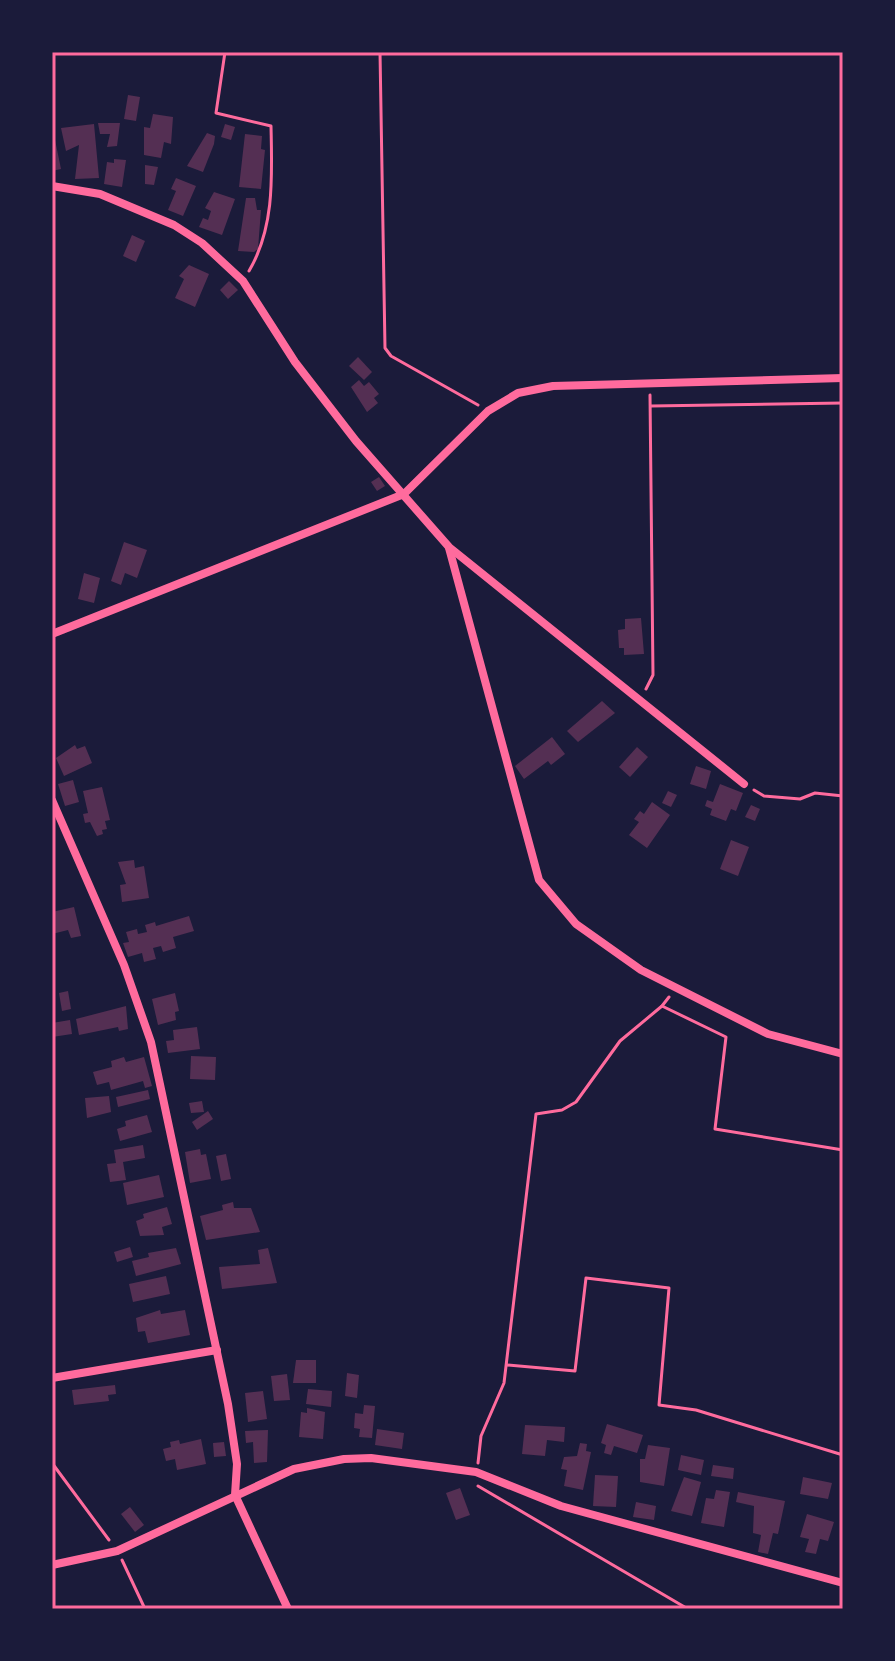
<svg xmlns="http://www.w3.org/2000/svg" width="895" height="1661" font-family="'Varela Round',sans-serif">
<rect width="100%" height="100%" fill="#1b1b3a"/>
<g fill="#542f53">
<path d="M128 95 140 97 136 121 124 119Z"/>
<path d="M153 114 173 117 171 144 164 142 161 158 144 155V127L150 128Z"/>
<path d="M98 123H120L117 146 107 147 110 134H100Z"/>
<path d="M94 124 99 178 75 179 79 145 66 151 61 128Z"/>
<path d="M225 124 235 127 231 140 221 137Z"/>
<path d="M207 133 215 136 214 144 203 172 187 166Z"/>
<path d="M245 134 262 136 261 149 265 150 261 189 239 187Z"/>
<path d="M54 135 61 169 52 171V136Z"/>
<path d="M114 159 126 160 122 187 104 184 107 162 114 163Z"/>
<path d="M145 165 158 167 154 185 145 184Z"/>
<path d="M176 178 196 186 183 216 168 210 176 191 171 189Z"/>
<path d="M214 192 235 199 222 235 199 227 203 218 208 220 211 211 205 208Z"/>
<path d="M246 198H255L257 210H261L258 249 254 252 238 251Z"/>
<path d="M132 235 145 241 136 262 123 256Z"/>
<path d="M189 265 209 274 195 307 175 298 184 279 179 276Z"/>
<path d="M229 281 238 290 228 299 220 290Z"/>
<path d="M358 357 372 372 364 380 349 366Z"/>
<path d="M359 380 364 386 369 382 379 394 374 398 378 403 367 412 351 387Z"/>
<path d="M379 477 385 486 377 491 371 482Z"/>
<path d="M124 542 147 550 137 578 125 573 121 585 111 581Z"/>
<path d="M84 573 100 578 94 603 78 599Z"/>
<path d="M641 618 644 654 624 655V648H619L618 630 625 629V619Z"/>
<path d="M602 701 615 713 578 742 567 731Z"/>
<path d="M552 737 565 754 551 765 548 761 524 779 515 766Z"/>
<path d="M75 745 77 749 85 746 92 763 64 776 56 758Z"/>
<path d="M637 747 648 757 630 777 619 767Z"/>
<path d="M696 766 711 771 706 789 690 784Z"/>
<path d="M73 780 79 802 65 806 58 784Z"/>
<path d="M720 784 743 793 736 811 731 809 726 821 710 815 712 809 705 806 707 800 713 802Z"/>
<path d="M102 787 110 820 105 821 107 829 102 830 103 834 97 836 90 822 85 823 83 814 88 813 83 791Z"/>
<path d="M668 791 677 795 671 807 662 803Z"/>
<path d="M652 802 670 815 647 848 629 835 639 822 634 819 640 811 644 814Z"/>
<path d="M751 805 760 809 755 821 745 817Z"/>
<path d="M731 840 749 847 738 876 720 869Z"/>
<path d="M134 860 135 868 144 866 149 898 122 902 120 885 126 884 118 862Z"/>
<path d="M74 907 81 936 71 938 68 930 52 934V912Z"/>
<path d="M189 916 194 931 173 937 176 948 163 952 161 946 153 948 156 959 144 962 142 953 128 957 123 943 129 942 126 932 137 929 138 934 147 932 145 925 155 922 156 926Z"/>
<path d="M68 991 71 1009 62 1011 59 993Z"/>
<path d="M175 993 179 1011 175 1012 176 1020 158 1025 152 999Z"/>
<path d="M126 1006 128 1029 119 1031 118 1027 79 1035 76 1019Z"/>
<path d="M70 1020 72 1034 52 1037V1023Z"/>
<path d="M197 1027 200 1049 168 1053 166 1041 174 1040 173 1030Z"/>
<path d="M191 1056 216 1057 215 1080 190 1079Z"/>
<path d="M124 1057 126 1062 144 1057 152 1086 145 1088 143 1081 111 1090 109 1082 97 1085 93 1072 112 1067 111 1061Z"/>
<path d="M148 1090 150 1099 118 1107 116 1097Z"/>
<path d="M109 1096 111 1112 87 1118 85 1098Z"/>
<path d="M202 1101 204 1112 191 1113 189 1103Z"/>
<path d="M208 1111 213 1119 197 1130 192 1122Z"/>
<path d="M147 1115 152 1132 120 1141 117 1129 126 1126 125 1121Z"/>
<path d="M143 1145 145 1158 123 1162 126 1180 110 1182 107 1164 116 1163 114 1150Z"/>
<path d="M200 1149 201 1155 206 1154 211 1179 190 1183 185 1152Z"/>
<path d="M226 1154 231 1179 221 1181 216 1156Z"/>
<path d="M159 1175 164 1197 127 1205 123 1183Z"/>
<path d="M233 1202 234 1208H251L260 1232 206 1240 200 1216 223 1210 222 1205Z"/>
<path d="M167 1207 172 1224 162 1227 164 1235 140 1236 136 1221 144 1218 143 1214Z"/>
<path d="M130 1247 133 1257 117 1262 114 1252Z"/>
<path d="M176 1248 181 1264 136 1276 132 1261 149 1257 148 1253Z"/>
<path d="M268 1248 277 1283 222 1289 219 1267 260 1264 258 1250Z"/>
<path d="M166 1276 170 1294 133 1302 129 1284Z"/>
<path d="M160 1310 161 1314 185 1310 190 1335 148 1343 145 1331 138 1332 136 1318Z"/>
<path d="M296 1360H316V1383H293Z"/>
<path d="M347 1373 359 1375 357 1398 345 1396Z"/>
<path d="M287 1374 290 1400 274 1401 271 1376Z"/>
<path d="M115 1385 116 1394 108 1395 109 1401 74 1405 72 1390Z"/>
<path d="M308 1389 332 1391 331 1407 306 1404Z"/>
<path d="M263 1391 267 1419 248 1422 245 1393Z"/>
<path d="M364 1405 375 1406 372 1438 359 1437 360 1429 354 1428 355 1413 363 1414Z"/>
<path d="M307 1408 325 1412 323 1439 299 1437 301 1412 307 1413Z"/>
<path d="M607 1424 643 1435 637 1453 614 1446 611 1455 604 1453 606 1445 601 1443Z"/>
<path d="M525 1425 565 1427 564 1442 547 1440 545 1456 522 1454Z"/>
<path d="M377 1429 404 1433 402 1449 375 1445Z"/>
<path d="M268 1430 267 1462 254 1463 253 1442 246 1443 245 1431Z"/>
<path d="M201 1439 206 1464 177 1470 175 1459 166 1461 163 1449 171 1447 170 1442 179 1440 180 1444Z"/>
<path d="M224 1442 226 1456 214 1457 213 1443Z"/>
<path d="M580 1443 587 1444 586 1451 591 1452 583 1490 564 1486 567 1470 561 1469 564 1457 577 1456Z"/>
<path d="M648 1445 670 1448 664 1486 640 1482V1459H645Z"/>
<path d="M681 1455 704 1460 701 1475 678 1470Z"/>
<path d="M713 1465 734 1468 733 1479 711 1476Z"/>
<path d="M595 1475 618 1476 616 1507 593 1506Z"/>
<path d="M684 1477 701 1482 692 1516 671 1511Z"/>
<path d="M803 1477 832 1483 828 1499 800 1494Z"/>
<path d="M460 1488 470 1515 456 1520 446 1493Z"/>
<path d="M716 1490 730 1492 724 1527 701 1523 706 1498 714 1499Z"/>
<path d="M738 1492 785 1501 778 1534 773 1533 768 1554 758 1552 761 1535 753 1533 754 1506 736 1502Z"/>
<path d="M636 1502 656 1506 654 1520 633 1517Z"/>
<path d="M130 1507 144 1525 135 1532 121 1514Z"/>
<path d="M807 1514 834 1522 828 1541 820 1539 816 1554 805 1552 809 1539 800 1537Z"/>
</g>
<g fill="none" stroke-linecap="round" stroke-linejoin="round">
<g stroke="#ff6b9d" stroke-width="3">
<path d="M225 52 216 113 271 126C272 175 275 227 249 271"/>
<path d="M380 52 385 348 391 356 478 405"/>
<path d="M651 406 843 403"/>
<path d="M646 689 653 675 650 395"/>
<path d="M754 790 764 796 800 799 815 793 843 796"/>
<path d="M669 997 662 1006 726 1037 715 1129 843 1150"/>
<path d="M507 1365 575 1371 586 1278 669 1288 659 1405 696 1410 843 1455"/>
<path d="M52 1463 109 1540"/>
<path d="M478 1463 481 1436 504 1383 536 1114 562 1110 576 1102 620 1041 662 1006"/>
<path d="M478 1486 688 1609"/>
<path d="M122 1560 145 1609"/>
</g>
<g stroke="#ff6b9d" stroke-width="8">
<path d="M52 186 100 194 174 225 202 243 243 281 295 362 356 441 449 547 744 784"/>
<path d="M449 548 539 880 576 924 641 970 768 1034 843 1054"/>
<path d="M52 634 404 494 488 411 518 393 553 386 843 378"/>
<path d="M52 800 124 965 151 1042 228 1404 237 1464 235 1495 288 1609"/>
<path d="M52 1378 217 1350"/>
<path d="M52 1565 117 1551 294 1469 344 1459 371 1458 476 1472 561 1506 843 1583"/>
</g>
</g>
<rect width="895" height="1661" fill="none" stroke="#1b1b3a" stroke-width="108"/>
<rect x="54" y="54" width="787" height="1553" fill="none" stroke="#ff6b9d" stroke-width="3"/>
</svg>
